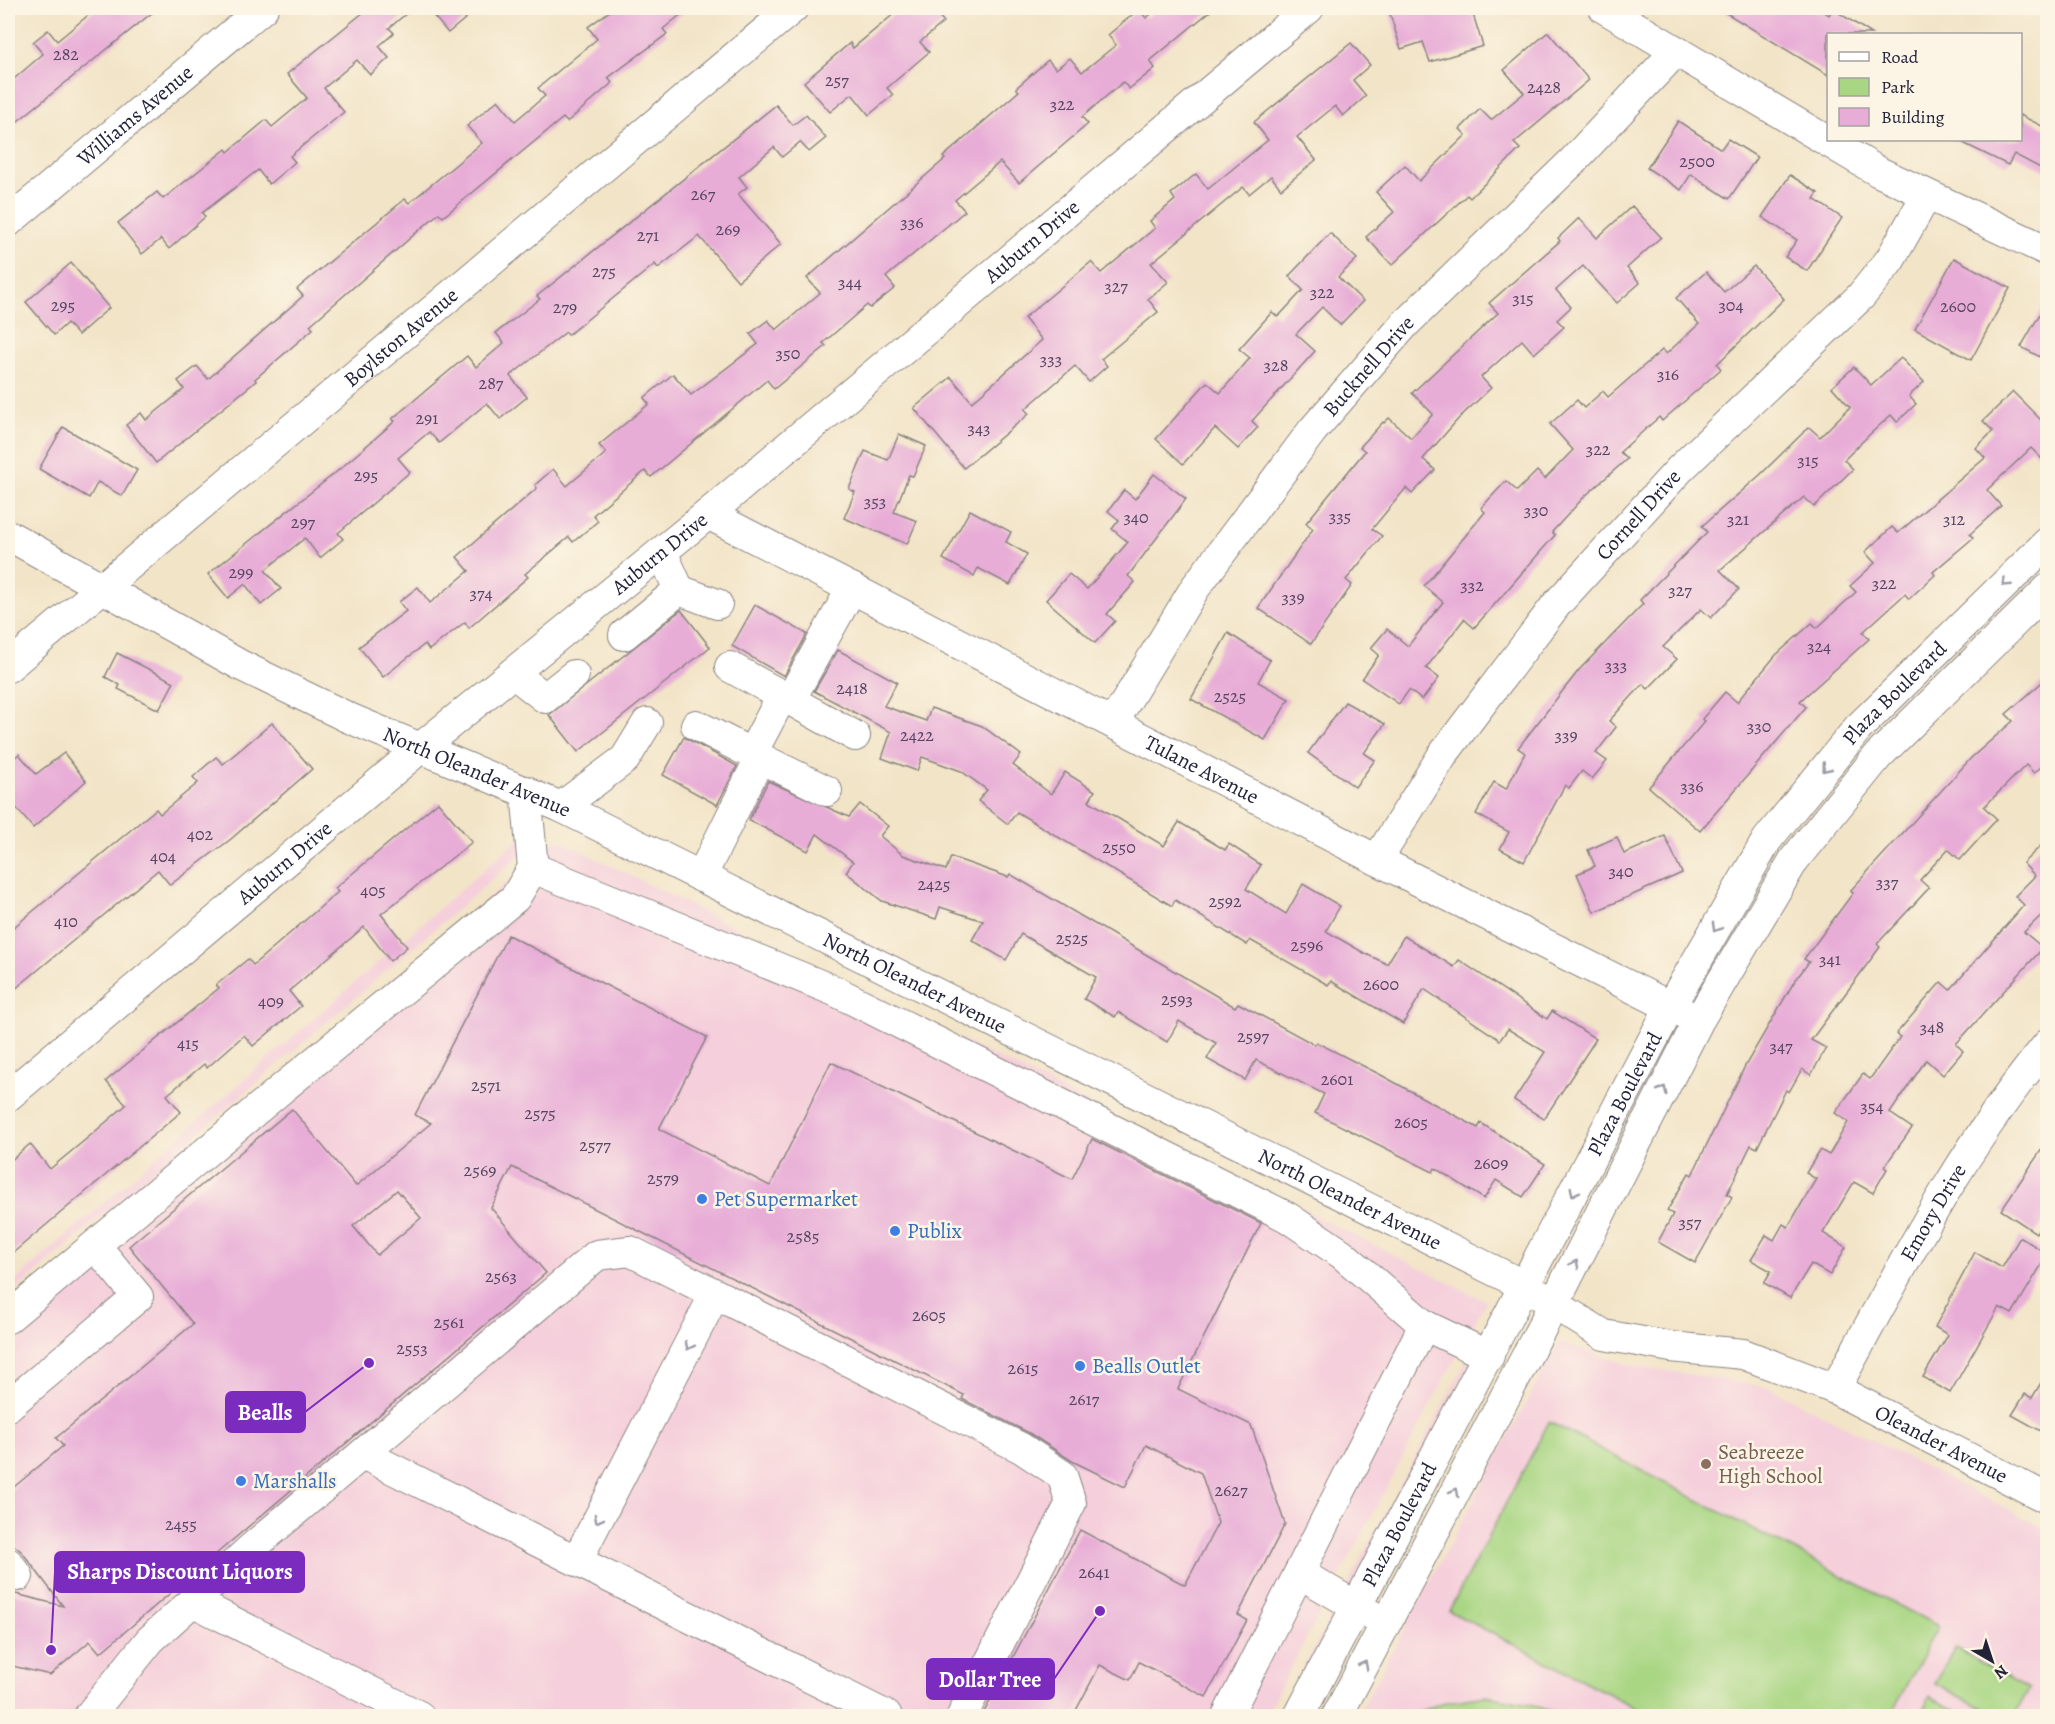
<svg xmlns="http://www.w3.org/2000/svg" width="2055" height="1724" font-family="Alegreya,serif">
<rect width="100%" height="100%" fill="#fcf5e5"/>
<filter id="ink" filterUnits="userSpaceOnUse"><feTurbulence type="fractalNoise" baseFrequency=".0167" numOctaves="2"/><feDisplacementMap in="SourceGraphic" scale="12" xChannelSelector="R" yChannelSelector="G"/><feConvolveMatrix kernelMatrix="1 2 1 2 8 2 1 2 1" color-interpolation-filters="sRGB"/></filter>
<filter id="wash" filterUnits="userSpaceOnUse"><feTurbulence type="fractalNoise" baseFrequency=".008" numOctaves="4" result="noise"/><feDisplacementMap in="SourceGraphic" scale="24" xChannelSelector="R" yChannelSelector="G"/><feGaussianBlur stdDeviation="1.35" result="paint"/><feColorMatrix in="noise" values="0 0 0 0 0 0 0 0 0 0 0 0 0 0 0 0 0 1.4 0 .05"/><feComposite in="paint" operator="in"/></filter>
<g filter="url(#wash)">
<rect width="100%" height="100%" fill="#f2e4c7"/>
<g fill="#f5cfdb">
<path d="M529 830 541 837 8 1297V1287Z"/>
<path d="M557 839 1486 1301 1265 1716H8V1313Z"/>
<path d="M1494 1309 1497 1311 1283 1716H1278Z"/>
<path d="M1559 1342 1630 1365 1769 1387 2047 1530V1716H1357Z"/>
</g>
<g fill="#a9d683" stroke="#667c5f" stroke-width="1.5">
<path d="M1549 1422 1938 1626 1890 1716H1651L1449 1611Z"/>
<path d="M1955 1648 2029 1689 2014 1716H1997L1935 1683Z"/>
<path d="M1486 1696 1531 1704 1560 1716H1412L1441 1703Z"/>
<path d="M1930 1697 1965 1716H1919Z"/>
</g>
<g id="blocks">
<g fill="#e8add7" fill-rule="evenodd">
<path d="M97 8H158L8 129V84L43 54 33 42 48 30 57 41Z"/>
<path d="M369 8H413L389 28 394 33 379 46 389 58 370 75 357 60 324 88 344 112 290 156 295 162 269 184 258 170 202 213 205 217 169 249 161 239 142 254 118 223 157 192 163 199 226 149 228 152 266 120 272 127 307 98 287 74Z"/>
<path d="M427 8H478L448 33Z"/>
<path d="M614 8H689L663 29 667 34 608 78 612 83 567 122 563 118 443 217 439 213 310 325 313 329 255 379 256 381 156 463 126 425 141 413 146 420 184 389 178 381 197 366 208 379 303 296 297 289 405 199 409 203 482 143 467 126 498 100 515 121 545 96 538 88 597 39 588 27Z"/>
<path d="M901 8H932L944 22 920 42 929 52 887 88 893 95 869 115 852 94 830 112 804 82 850 43 853 48Z"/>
<path d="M1159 8H1214L1150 61 1155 68 1129 89 1123 82 1082 117 1088 124 1019 183 1000 162 955 200 965 211 886 277 895 288 870 308 867 305 823 343 826 346 774 389 767 380 651 477 645 471 593 515 598 521 573 542 569 537 525 574 528 577 469 628 465 622 429 650 425 644 383 677 359 647 406 611 399 602 418 587 430 603 469 571 457 557 537 488 535 485 553 469 567 486 606 453 599 445 649 404 644 398 673 374 691 395 758 344 750 334 768 320 776 330 820 293 807 278 945 159 943 157 1019 91 1016 88 1048 60 1056 69 1070 58 1082 72 1116 45 1108 35 1139 9 1146 18Z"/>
<path d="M1411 8H1471L1483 46 1430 62 1423 42 1401 49 1390 14Z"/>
<path d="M1718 8H1818L1829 15 1833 9 1872 34H1828V75Z"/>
<path d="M1548 32 1589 80 1514 143 1520 149 1470 198 1467 195 1392 265 1366 237 1394 212 1376 192 1405 165 1419 181 1466 135 1460 129 1480 109 1491 120 1524 93 1504 70Z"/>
<path d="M1351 43 1370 65 1353 80 1366 96 1343 116 1335 106 1297 137 1316 160 1281 189 1271 176 1249 194 1243 187 1151 263 1168 282 1148 299 1158 312 1101 359 1107 366 1089 382 1075 366 1025 409 1029 414 964 468 914 408 951 377 972 402 1042 340 1024 318 1091 262 1101 273 1155 228 1150 221 1175 200 1171 194 1196 174 1208 189 1268 140 1254 122Z"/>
<path d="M776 105 793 125 806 115 826 138 809 152 800 142 782 157 774 147 739 177 747 187 738 194 781 244 738 281 699 236 658 268 655 264 568 335 566 332 510 376 527 397 500 419 487 403 439 443 429 432 398 458 410 472 338 533 343 539 320 558 305 538 265 570 281 589 261 605 245 584 228 598 208 574 334 474 395 421 392 419 467 356 476 367 504 343 496 333 540 299 537 296Z"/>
<path d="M2020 115 2048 129V172L2014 154 2008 165 1957 140H2020Z"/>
<path d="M1678 121 1721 149 1728 139 1757 157 1729 199 1691 174 1681 190 1647 168Z"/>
<path d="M1790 175 1818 193 1814 199 1842 218 1807 271 1785 257 1797 240 1762 217Z"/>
<path d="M1632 206 1661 237 1627 268 1640 283 1617 303 1583 266 1556 290 1571 307 1557 320 1564 327 1534 354 1522 340 1481 377 1491 388 1460 417 1423 459 1435 470 1412 494 1406 488 1372 529 1382 536 1346 580 1352 585 1311 644 1258 608 1313 529 1306 523 1365 451 1360 447 1383 422 1384 423 1389 418 1411 438 1433 414 1412 393 1498 313 1489 303 1560 241 1558 238 1579 218 1597 238Z"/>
<path d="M1330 233 1357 259 1338 277 1363 301 1340 325 1322 307 1296 334 1315 351 1252 421 1258 427 1238 449 1215 428 1183 464 1156 439 1207 382 1220 393 1250 358 1239 349 1272 312 1278 317 1303 290 1289 276Z"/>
<path d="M1954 258 2010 288 1971 360 1915 329Z"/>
<path d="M71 263 109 308 78 335 67 323 54 335 26 302Z"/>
<path d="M1754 266 1784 299 1717 364 1721 369 1662 421 1659 417 1620 452 1627 459 1584 497 1552 532 1555 535 1474 628 1464 619 1426 668 1439 678 1422 700 1409 690 1399 704 1362 679 1379 655 1371 648 1387 629 1408 646 1443 602 1424 586 1485 512 1481 508 1506 481 1517 491 1537 471 1545 479 1573 450 1550 424 1577 400 1584 408 1603 391 1608 397 1662 350 1666 354 1699 324 1676 298 1706 272 1724 292Z"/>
<path d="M2048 300V361L2021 347Z"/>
<path d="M1901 358 1924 382 1909 396 1916 404 1897 422 1891 415 1870 434 1844 460 1853 469 1814 507 1804 497 1720 570 1739 589 1711 618 1701 609 1663 647 1677 659 1648 689 1643 684 1609 721 1616 727 1596 753 1607 761 1592 779 1582 771 1569 788 1565 785 1524 862 1500 849 1509 832 1476 814 1494 782 1506 789 1525 753 1518 748 1579 670 1643 604 1640 600 1707 532 1702 526 1760 475 1809 427 1820 437 1850 407 1832 387 1854 367 1871 385Z"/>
<path d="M2013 392 2048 427V465L2031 448 1987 490 2001 506 1970 534 1973 538 1933 572 1935 575 1909 599 1905 594 1863 632 1869 639 1800 701 1806 707 1700 831 1649 787 1705 721 1702 719 1725 692 1737 702 1776 655 1812 623 1817 628 1856 592 1850 586 1875 563 1865 552 1892 527 1898 533 1985 458 1976 448 1993 431 1983 421Z"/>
<path d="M63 427 137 470 122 496 98 482 89 498 39 469Z"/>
<path d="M899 434 926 446 913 476 909 475 894 512 917 521 907 544 844 518 855 492 849 489 865 451 888 460Z"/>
<path d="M1154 474 1186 499 1128 576 1135 582 1107 614 1115 621 1095 643 1046 600 1069 574 1087 589 1128 542 1112 529 1119 520 1108 511 1124 490 1135 499Z"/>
<path d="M970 510 1011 532 1006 542 1027 554 1010 585 978 568 974 576 943 559Z"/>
<path d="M755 605 807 634 784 676 732 646Z"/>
<path d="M681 610 710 647 578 752 549 715Z"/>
<path d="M1228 633 1270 660 1258 682 1289 699 1265 740 1191 699Z"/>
<path d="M838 650 897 682 884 706 926 721 931 708 982 726 1021 755 1013 765 1051 794 1065 772 1095 791 1089 801 1164 846 1179 822 1225 850 1229 844 1261 865 1246 889 1286 914 1303 884 1340 906 1326 931 1364 953 1387 964 1404 936 1454 967 1459 960 1547 1019 1552 1011 1596 1039 1544 1119 1514 1100 1545 1052 1508 1029 1500 1040 1424 989 1403 1024 1331 981 1328 985 1250 940 1247 945 1175 900 1172 906 1017 812 1008 824 978 801 987 790 961 771 922 757 917 771 882 758 891 732 814 691Z"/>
<path d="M117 653 174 682 159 710 118 689 120 685 105 677Z"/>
<path d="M2048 677V761L2034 773 2026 765 1984 807 1997 819 1960 860 1948 849 1920 880 1929 888 1877 944 1880 947 1811 1040 1826 1048 1811 1075 1802 1069 1789 1092 1786 1090 1757 1148 1751 1145 1727 1194 1732 1197 1695 1263 1658 1242 1673 1214 1667 1211 1689 1173 1692 1175 1745 1066 1794 982 1809 962 1804 959 1853 893 1850 891 1972 757 2013 721 2006 714Z"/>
<path d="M1345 702 1385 724 1364 753 1375 760 1355 787 1308 753Z"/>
<path d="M272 723 312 769 231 839 170 885 158 870 8 995V932L156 809 160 814 198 783 193 777 216 757 223 764Z"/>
<path d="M684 737 737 766 717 805 663 775Z"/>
<path d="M64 753 86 781 33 828 8 798V763L19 754 36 774Z"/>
<path d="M768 781 849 817 860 804 888 826 880 836 903 855 946 870 951 857 1008 877 1010 874 1235 1007 1238 1003 1315 1045 1316 1042 1381 1075 1478 1128 1481 1123 1545 1164 1523 1197 1496 1180 1484 1199 1435 1168 1433 1172 1315 1113 1324 1094 1256 1060 1245 1080 1207 1059 1216 1043 1179 1021 1167 1042 1118 1012 1115 1017 1084 999 1096 977 1021 934 1006 960 972 940 983 921 940 907 936 919 882 901 846 872 853 862 817 834 808 851 749 820Z"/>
<path d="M438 802 472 842 381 914 407 947 390 961 364 927 289 991 301 1006 253 1046 244 1035 207 1068 204 1064 167 1095 181 1112 8 1257V1163L30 1144 50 1169 91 1135 126 1105 106 1081 219 988 216 985 248 959 253 965 338 892 335 888Z"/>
<path d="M1665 836 1682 873 1594 912 1577 874 1595 866 1588 850 1617 837 1624 854Z"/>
<path d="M2048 839V909L2024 932 2043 948 1956 1044 1963 1051 1943 1075 1926 1060 1890 1113 1912 1128 1884 1167 1887 1169 1873 1193 1854 1182 1823 1233 1846 1247 1830 1275 1811 1264 1790 1298 1764 1283 1771 1271 1751 1260 1766 1235 1774 1240 1783 1224 1788 1227 1816 1179 1806 1173 1820 1150 1829 1155 1848 1122 1835 1113 1863 1074 1870 1079 1900 1037 1896 1034 1941 982 1950 990 2024 905 2015 896 2035 876 2023 863Z"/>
<path d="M508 935 707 1037 659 1129 770 1186 831 1062 1072 1179 1092 1139 1261 1223 1178 1389 1251 1425 1285 1524 1238 1615 1247 1620 1206 1697 1139 1662 1130 1680 1100 1665 1073 1716H982L1080 1530 1185 1585 1218 1523 1201 1473 1146 1445 1125 1487 1072 1461 1029 1433 962 1399 964 1395 512 1167 491 1208 546 1273 100 1653 90 1641 50 1675 8 1665V1592L63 1606 22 1552 8 1540V1492L63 1446 56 1438 193 1324 129 1246 292 1109 356 1186 431 1123 415 1115ZM397 1190 421 1218 377 1255 353 1226Z"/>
<path d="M2048 1140V1215L2036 1233 2001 1210Z"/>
<path d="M2020 1237 2048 1254 2012 1314 1999 1307 1950 1393 1923 1377 1948 1335 1935 1327 1975 1252 2002 1268Z"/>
<path d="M2048 1371V1435L2012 1415 2025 1394 2032 1398Z"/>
</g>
</g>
</g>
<g filter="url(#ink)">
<use href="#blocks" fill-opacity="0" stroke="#8a8381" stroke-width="1.5"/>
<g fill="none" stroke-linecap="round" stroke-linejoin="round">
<defs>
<g id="minor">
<path d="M1604 8 1879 172 2048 251"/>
<path id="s1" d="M8 222 263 8"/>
<path id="s2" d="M708 514 1377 860 1689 1016"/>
<path id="s3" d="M8 535 242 666 349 718 561 807 1525 1286 1604 1335 1671 1347 1743 1354 1835 1389 2048 1499"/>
<path d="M852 588 790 700 855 736"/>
<path d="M679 590 717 604"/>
<path d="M624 635 679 590 662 552"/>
<path id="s4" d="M8 667 793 8"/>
<path d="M730 667 790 700"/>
<path d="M513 673 545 698 574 675"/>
<path id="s5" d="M1113 723 1195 588 1312 431 1405 324 1572 162 1676 51"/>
<path d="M696 725 760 758"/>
<path d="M752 753 782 696"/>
<path d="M561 807 625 759 647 723"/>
<path id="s6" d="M1377 860 1444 753 1556 605 1680 469 1861 296 1890 260 1926 196"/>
<path d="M533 868 835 991 1287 1217 1342 1254 1424 1325"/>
<path d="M701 877 760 758 827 791"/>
<path id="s7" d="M8 1096 419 749 708 514 1309 8"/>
<path d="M8 1318 285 1086 515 898 533 868 526 791"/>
<path id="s8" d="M1835 1389C1900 1270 1961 1149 2048 1044"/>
<path d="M8 1406 138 1297 95 1245"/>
<path d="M363 1454 887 1716"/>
<path d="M577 1560 715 1294"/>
<path d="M8 1563 18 1576"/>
<path d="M1299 1573 1373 1616"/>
<path d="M192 1601 419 1716"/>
<path d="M89 1716 150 1640 248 1551 597 1255 630 1251 1021 1448 1062 1475 1071 1503 962 1716"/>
<path d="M1227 1716 1424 1325 1489 1356"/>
<path id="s9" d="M1299 1716 1670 1007 1767 840 1858 728 2048 542"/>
<path d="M1337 1716 1553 1306 1699 1020 1794 860 1878 756 2048 589"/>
</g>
</defs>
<use href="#minor" stroke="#8a8381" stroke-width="32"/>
<use href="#minor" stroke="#fff" stroke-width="30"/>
</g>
<defs><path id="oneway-chevron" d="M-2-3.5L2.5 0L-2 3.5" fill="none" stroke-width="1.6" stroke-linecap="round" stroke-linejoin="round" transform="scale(1.5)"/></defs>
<g stroke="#9c9ca7">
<use href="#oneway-chevron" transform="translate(2006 583) rotate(136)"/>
<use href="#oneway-chevron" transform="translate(1826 768) rotate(129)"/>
<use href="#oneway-chevron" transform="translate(1716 928) rotate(120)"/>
<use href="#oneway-chevron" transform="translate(1663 1090) rotate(-63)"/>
<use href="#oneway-chevron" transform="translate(1574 1192) rotate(117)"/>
<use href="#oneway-chevron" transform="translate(1575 1264) rotate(-63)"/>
<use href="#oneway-chevron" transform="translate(689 1346) rotate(117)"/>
<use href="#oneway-chevron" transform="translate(1455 1492) rotate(-62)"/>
<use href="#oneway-chevron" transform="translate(598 1519) rotate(118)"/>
<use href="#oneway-chevron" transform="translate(1364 1665) rotate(-62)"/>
</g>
</g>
<g fill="#3f7fe0" stroke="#fcf5e5" stroke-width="2">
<circle cx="702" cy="1199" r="6"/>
<circle cx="895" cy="1231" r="6"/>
<circle cx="1080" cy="1366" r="6"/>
<circle cx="241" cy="1481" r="6"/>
</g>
<circle fill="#8d6e63" stroke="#fcf5e5" stroke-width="2" cx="1706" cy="1464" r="6"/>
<g text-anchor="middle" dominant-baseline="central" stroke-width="5" stroke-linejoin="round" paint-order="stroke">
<g font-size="18" fill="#544562">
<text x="66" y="54">282</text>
<text x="837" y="80">257</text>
<text x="1544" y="87">2428</text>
<text x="1062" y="104">322</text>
<text x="1697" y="161">2500</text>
<text x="703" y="194">267</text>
<text x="912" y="222">336</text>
<text x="728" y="229">269</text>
<text x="648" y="235">271</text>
<text x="604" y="271">275</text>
<text x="850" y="282">344</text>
<text x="1116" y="286">327</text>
<text x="1322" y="292">322</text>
<text x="1523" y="298">315</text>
<text x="63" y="305">295</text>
<text x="1731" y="305">304</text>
<text x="1958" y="306">2600</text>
<text x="565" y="307">279</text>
<text x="788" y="353">350</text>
<text x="1051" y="359">333</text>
<text x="1276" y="365">328</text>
<text x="1668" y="374">316</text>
<text x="491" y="383">287</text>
<text x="427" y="418">291</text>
<text x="979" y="428">343</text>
<text x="1598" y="449">322</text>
<text x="1808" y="460">315</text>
<text x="366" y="475">295</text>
<text x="875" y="501">353</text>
<text x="1536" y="510">330</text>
<text x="1340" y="516">335</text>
<text x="1136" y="517">340</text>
<text x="1738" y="519">321</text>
<text x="1954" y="519">312</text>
<text x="303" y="522">297</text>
<text x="241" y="572">299</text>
<text x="1884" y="583">322</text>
<text x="1472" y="585">332</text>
<text x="1680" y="590">327</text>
<text x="481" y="593">374</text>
<text x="1293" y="597">339</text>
<text x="1819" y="646">324</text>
<text x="1616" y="665">333</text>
<text x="852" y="688">2418</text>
<text x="1230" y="696">2525</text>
<text x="1759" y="726">330</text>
<text x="917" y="735">2422</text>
<text x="1566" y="735">339</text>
<text x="1692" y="786">336</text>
<text x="200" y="834">402</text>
<text x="1119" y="847">2550</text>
<text x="163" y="856">404</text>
<text x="1621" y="871">340</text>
<text x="1887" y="882">337</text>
<text x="934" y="884">2425</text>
<text x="373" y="890">405</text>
<text x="1225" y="901">2592</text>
<text x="66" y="921">410</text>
<text x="1072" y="938">2525</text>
<text x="1307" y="945">2596</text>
<text x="1830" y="959">341</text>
<text x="1381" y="984">2600</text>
<text x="1177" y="999">2593</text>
<text x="271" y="1001">409</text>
<text x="1932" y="1027">348</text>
<text x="1253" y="1036">2597</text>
<text x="188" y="1043">415</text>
<text x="1781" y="1046">347</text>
<text x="1337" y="1079">2601</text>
<text x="486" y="1085">2571</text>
<text x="1872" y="1106">354</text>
<text x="540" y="1113">2575</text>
<text x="1411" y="1122">2605</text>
<text x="595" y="1145">2577</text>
<text x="1491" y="1163">2609</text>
<text x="480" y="1170">2569</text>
<text x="663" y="1178">2579</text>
<text x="1690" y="1222">357</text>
<text x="803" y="1236">2585</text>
<text x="501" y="1276">2563</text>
<text x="929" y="1315">2605</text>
<text x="449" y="1322">2561</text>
<text x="412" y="1348">2553</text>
<text x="1023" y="1368">2615</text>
<text x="1084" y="1399">2617</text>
<text x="1231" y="1490">2627</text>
<text x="181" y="1524">2455</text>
<text x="1094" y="1572">2641</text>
</g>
<g font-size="21" fill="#22223b" stroke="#fcf5e5">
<text stroke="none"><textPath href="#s1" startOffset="166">Williams Avenue</textPath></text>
<text stroke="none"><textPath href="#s7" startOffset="1334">Auburn Drive</textPath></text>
<text stroke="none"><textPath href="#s4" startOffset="513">Boylston Avenue</textPath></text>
<text stroke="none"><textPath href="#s5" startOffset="440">Bucknell Drive</textPath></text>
<text stroke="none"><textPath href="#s6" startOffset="434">Cornell Drive</textPath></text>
<text stroke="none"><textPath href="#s7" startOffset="848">Auburn Drive</textPath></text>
<text stroke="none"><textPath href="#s9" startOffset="1188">Plaza Boulevard</textPath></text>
<text stroke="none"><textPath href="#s2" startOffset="556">Tulane Avenue</textPath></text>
<text stroke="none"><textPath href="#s3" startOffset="526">North Oleander Avenue</textPath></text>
<text stroke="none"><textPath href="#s7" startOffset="362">Auburn Drive</textPath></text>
<text stroke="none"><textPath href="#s3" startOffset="1012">North Oleander Avenue</textPath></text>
<text stroke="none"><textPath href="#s9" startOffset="702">Plaza Boulevard</textPath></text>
<text stroke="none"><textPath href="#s3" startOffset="1498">North Oleander Avenue</textPath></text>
<text stroke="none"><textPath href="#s8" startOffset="202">Emory Drive</textPath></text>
<text stroke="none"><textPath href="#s3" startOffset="2145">Oleander Avenue</textPath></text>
<text stroke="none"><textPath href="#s9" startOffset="216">Plaza Boulevard</textPath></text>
</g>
<g font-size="21" fill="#366cbe" stroke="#fcf5e5" text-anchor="start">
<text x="714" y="1199">Pet Supermarket</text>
<text x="907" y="1231">Publix</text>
<text x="1092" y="1366">Bealls Outlet</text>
<text x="253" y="1481">Marshalls</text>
</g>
<g font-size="21" fill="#785e54" stroke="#fcf5e5" text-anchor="start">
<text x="1718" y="1452">Seabreeze<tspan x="1718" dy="24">High School</tspan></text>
</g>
</g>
<path fill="none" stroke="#7b2cbf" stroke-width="2" d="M369 1363L305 1412M51 1650L55 1572M1100 1611L1054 1679"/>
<g fill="#7b2cbf" stroke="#fcf5e5" stroke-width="2">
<circle cx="369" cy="1363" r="6"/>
<circle cx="51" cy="1650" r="6"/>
<circle cx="1100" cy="1611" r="6"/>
</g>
<g fill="#7b2cbf" stroke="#7b2cbf" stroke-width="2">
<rect x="226" y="1392" width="79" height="40" rx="6"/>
<rect x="55" y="1552" width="249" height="40" rx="6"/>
<rect x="927" y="1659" width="127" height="40" rx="6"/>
</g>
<g font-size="22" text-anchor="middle" font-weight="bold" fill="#fff">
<text x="265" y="1420">Bealls</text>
<text x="180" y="1579">Sharps Discount Liquors</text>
<text x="990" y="1687">Dollar Tree</text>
</g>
<rect width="2055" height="1724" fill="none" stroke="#fcf5e5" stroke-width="30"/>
<rect x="1827" y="33" width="195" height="108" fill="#fcf5e5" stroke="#a5a1a1" stroke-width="1.5"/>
<rect x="1839" y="52" width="30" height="9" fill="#ffffff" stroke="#a5a1a1" stroke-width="1.5"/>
<text x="1881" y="63" font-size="18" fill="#22223b">Road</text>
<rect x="1839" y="78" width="30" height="18" fill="#a9d683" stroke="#a5a1a1" stroke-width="1.5"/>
<text x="1881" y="93" font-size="18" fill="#22223b">Park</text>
<rect x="1839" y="108" width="30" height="18" fill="#e8add7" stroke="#a5a1a1" stroke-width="1.5"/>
<text x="1881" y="123" font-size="18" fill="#22223b">Building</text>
<g transform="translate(1992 1661) rotate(141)" stroke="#fcf5e5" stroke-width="4.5" paint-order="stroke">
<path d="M0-4.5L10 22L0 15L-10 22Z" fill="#22223b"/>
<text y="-9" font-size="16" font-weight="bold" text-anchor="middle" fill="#22223b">N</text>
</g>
</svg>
